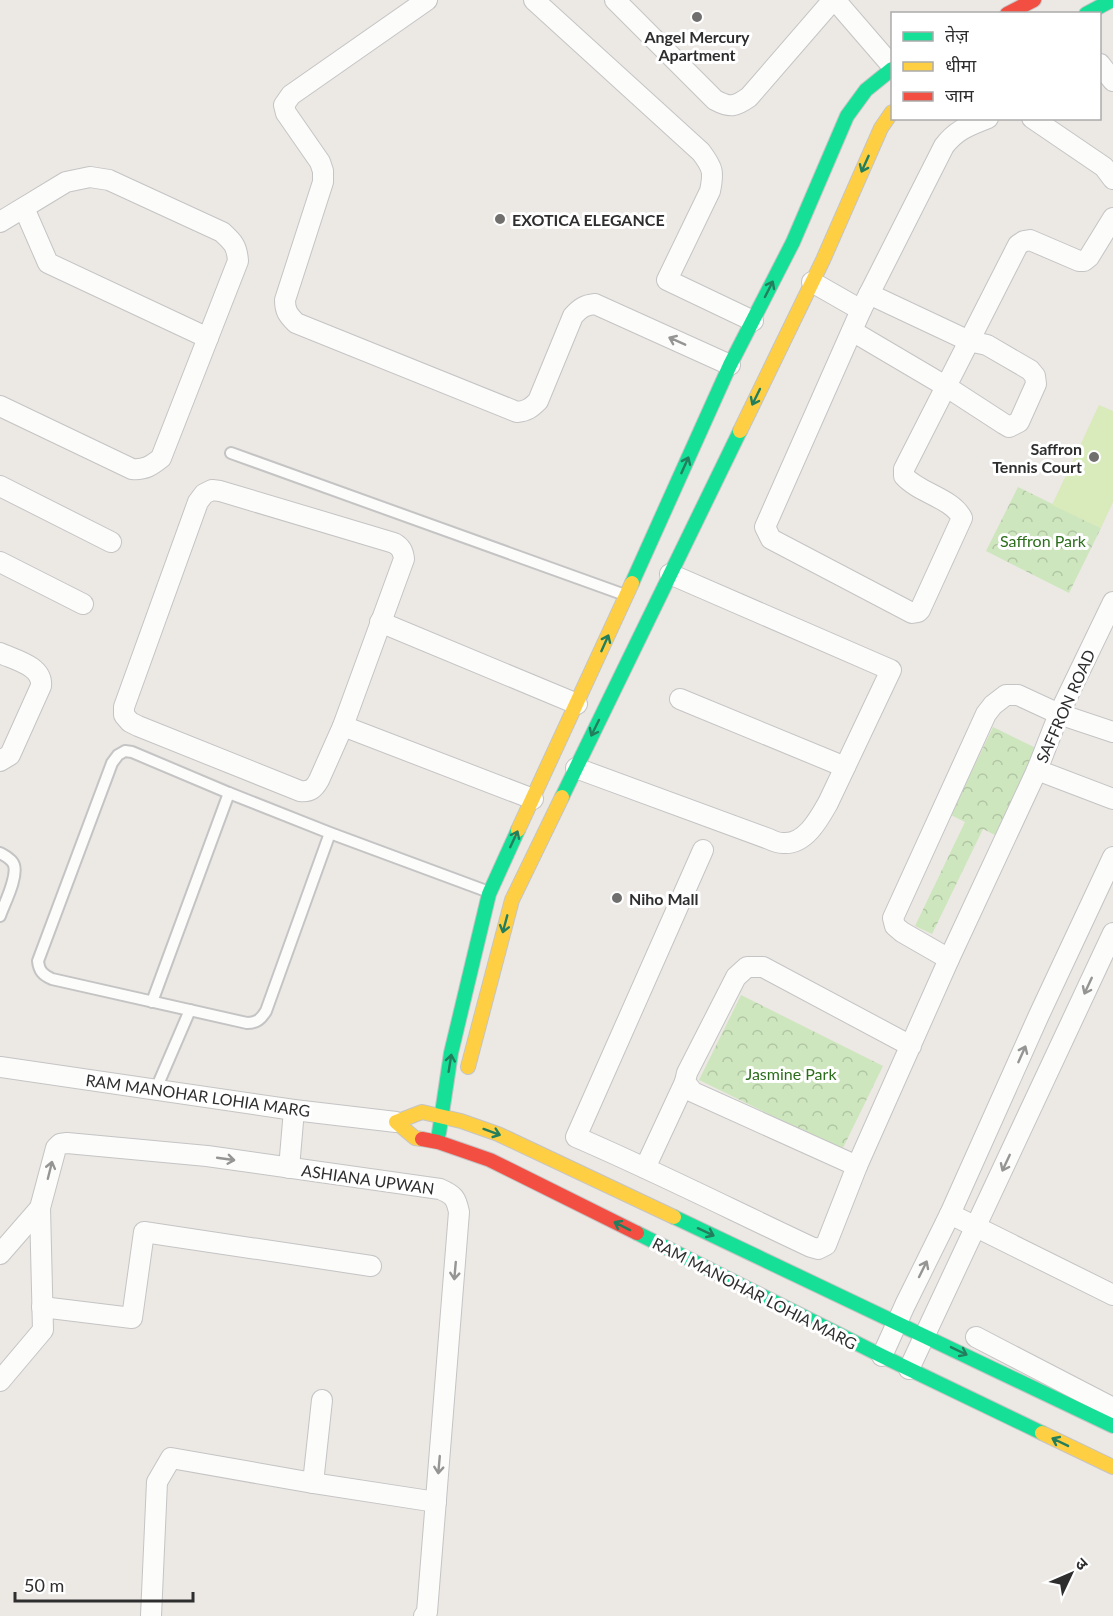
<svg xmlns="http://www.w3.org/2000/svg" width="1113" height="1616" font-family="Lato,'Noto Sans Devanagari',sans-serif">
<defs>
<pattern id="forest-crowns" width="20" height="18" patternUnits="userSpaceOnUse" patternTransform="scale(1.5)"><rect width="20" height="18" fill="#cee6be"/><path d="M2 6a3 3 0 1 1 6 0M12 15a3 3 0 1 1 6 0" fill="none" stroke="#b1c6a4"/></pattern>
</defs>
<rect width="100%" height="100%" fill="#ece8e4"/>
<g fill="url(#forest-crowns)">
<path d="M1018 487 1101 528 1069 593 986 551Z"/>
<path d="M993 727 1038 749 997 836 983 829 932 934 915 926 965 822 951 815Z"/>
<path d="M741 995 883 1066 842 1150 699 1080Z"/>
</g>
<path fill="#d9eabb" d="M1099 405 1113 411V502L1101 528 1052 505Z"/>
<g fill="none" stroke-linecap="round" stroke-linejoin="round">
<defs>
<g id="lane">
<path d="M231 453 625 595"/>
<path d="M330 833 266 1011C261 1019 257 1023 247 1023L52 979C43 975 39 971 38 961L112 763 118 755 125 751 132 752 229 793 330 833 489 892"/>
<path d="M0 853C5 856 12 859 14 865 18 878 4 904 0 916"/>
<path d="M152 1002 229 793"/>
<path d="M156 1089 190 1010"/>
</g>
<g id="street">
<path d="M427 0 291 95 284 105 286 113 320 162 323 171V182L285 300C285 311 288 315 296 323L517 412C527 411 531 408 538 401L573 316C580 308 585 305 595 304L730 365"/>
<path d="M534 0 701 152C713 168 714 172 710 191L667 280 753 321"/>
<path d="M615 0 715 100C730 108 735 107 749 97L833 0"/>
<path d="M835 0 892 66"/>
<path d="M1100 64 1113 81"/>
<path d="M1032 118 1104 167 1113 179"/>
<path d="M24 208 48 263 208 338"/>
<path d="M0 222 66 182 90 177 109 180 222 232C233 242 237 246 238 261L161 458C151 466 145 470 132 469L0 406"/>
<path d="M812 282 861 310 944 146C957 129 969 126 988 118"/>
<path d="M861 310 765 527 771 539 912 613 918 612 920 610 962 518C952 498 919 493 904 476V469L1018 245 1024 241 1030 240 1079 261H1084L1089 257 1113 218"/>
<path d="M852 331 947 387 1004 424 1009 427 1019 422 1036 384 1035 376 1030 370 987 345 969 341 869 294"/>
<path d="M0 486 111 542"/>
<path d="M212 490 220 491 394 543C401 547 403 551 404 559L343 726 319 780C314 789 310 792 300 791L138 726 130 722 124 715V707L198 502 204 494Z"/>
<path d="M0 562 83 604"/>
<path d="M1113 602 1059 714 1037 770 1113 799"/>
<path d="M380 622 577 704"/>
<path d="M0 653C15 660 43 666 41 686L10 755 0 761"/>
<path d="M680 699 845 767"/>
<path d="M343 726 533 799"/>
<path d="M576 768 769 839C773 841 779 843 783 843 805 845 819 819 828 803L891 670 670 574"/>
<path d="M703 850 576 1137C655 1171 732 1210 811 1247L818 1249 826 1245 857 1166"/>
<path d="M949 959 902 932 895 926 893 918 986 714 993 705 1006 695H1018L1059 714 1113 732"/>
<path d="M911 1046 763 967H747L736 977 687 1073 685 1082 693 1092 857 1166 949 959 1037 770"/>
<path d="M0 1067 294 1110 396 1122"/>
<path d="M289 1168 294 1110"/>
<path d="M645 1168 685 1082"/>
<path d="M950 1214 1113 1295"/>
<path d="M0 1254 40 1208 56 1148 60 1144 67 1143 207 1156 440 1189C454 1195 456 1198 459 1212L427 1612 424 1616"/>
<path d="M42 1307 132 1318 144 1232 371 1266"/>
<path d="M976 1337 1113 1408"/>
<path d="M882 1356 905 1305 950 1214 1039 1015 1113 857"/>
<path d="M909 1369 1113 933"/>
<path d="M0 1381 43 1330 40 1208"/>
<path d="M313 1483 322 1400"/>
<path d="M151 1616 157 1482 171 1458 313 1483 436 1502"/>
</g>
<g id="fast">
<path d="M1086 14 1112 0"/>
<path d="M632 583 730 365 793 242 847 116 866 90 892 69"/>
<path d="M562 797 740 431"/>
<path d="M439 1133 451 1053 489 894 518 830"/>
<path d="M674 1217 1113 1426"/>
<path d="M637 1233 882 1356 1042 1433"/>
</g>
<g id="slow">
<path d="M740 431 823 260 881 128 892 112"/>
<path d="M518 830 632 583"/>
<path d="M468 1067 512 900 562 797"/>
<path d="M422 1139 415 1138 396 1122 422 1112 461 1121 498 1134 674 1217"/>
<path d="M1042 1433 1113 1467"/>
</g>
<g id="jam">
<path d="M1007 14 1034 0"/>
<path d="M422 1139 438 1142 490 1160 637 1233"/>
</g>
</defs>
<use href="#lane" stroke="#c5c4c5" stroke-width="14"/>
<use href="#street" stroke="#c5c4c5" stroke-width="22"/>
<use href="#fast" stroke="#c5c4c5" stroke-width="16"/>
<use href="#slow" stroke="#c5c4c5" stroke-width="16"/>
<use href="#jam" stroke="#c5c4c5" stroke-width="16"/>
<use href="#lane" stroke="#fcfcfb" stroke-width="10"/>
<use href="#street" stroke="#fcfcfb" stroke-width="20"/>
<use href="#fast" stroke="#16e098" stroke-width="14"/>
<use href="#slow" stroke="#ffcf43" stroke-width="14"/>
<use href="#jam" stroke="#f24e42" stroke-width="14"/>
</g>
<defs><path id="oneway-shaft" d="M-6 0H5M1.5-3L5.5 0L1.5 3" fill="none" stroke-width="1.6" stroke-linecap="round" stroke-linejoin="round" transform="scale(1.5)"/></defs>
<g stroke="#237e5e">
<use href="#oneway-shaft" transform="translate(865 164) rotate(114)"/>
<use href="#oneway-shaft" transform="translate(769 289) rotate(-63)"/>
<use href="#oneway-shaft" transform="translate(756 397) rotate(116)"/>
<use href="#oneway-shaft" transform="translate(685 465) rotate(-66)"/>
<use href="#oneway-shaft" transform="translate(605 643) rotate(-66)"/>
<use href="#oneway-shaft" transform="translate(595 728) rotate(116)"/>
<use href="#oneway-shaft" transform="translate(514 839) rotate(-65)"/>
<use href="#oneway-shaft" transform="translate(505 924) rotate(105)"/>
<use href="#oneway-shaft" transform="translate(450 1063) rotate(-81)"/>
<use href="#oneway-shaft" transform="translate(492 1132) rotate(20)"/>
<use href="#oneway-shaft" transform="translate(622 1226) rotate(-153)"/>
<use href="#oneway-shaft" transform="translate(706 1232) rotate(25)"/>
<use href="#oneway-shaft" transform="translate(959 1351) rotate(26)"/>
<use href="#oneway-shaft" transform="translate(1060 1442) rotate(-154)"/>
</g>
<g stroke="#959594">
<use href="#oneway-shaft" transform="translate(677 341) rotate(-156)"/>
<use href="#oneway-shaft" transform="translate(1088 986) rotate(115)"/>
<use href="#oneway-shaft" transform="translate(1022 1054) rotate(-66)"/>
<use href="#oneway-shaft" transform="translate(226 1159) rotate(8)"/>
<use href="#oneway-shaft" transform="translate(1006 1163) rotate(115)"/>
<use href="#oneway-shaft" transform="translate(50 1170) rotate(-76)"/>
<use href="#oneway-shaft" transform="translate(923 1269) rotate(-64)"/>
<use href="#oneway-shaft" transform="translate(455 1271) rotate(95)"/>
<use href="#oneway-shaft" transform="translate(439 1465) rotate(95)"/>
</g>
<g fill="#706f6e" stroke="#fff" stroke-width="2">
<circle cx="697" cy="17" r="6"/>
<circle cx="500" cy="219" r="6"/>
<circle cx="1094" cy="457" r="6"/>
<circle cx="617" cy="898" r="6"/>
</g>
<g text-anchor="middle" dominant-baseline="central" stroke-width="6" stroke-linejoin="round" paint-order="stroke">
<g font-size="16" font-weight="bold" fill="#2e2e2e" stroke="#fff" text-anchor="start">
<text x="697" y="36" text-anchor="middle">Angel Mercury<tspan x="697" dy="18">Apartment</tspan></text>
<text x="512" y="219">EXOTICA ELEGANCE</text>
<text x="1082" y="448" text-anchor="end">Saffron<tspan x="1082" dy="18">Tennis Court</tspan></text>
<text x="629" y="898">Niho Mall</text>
</g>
<g font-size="16" fill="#2c6e1b" stroke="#fff">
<text x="1043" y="540">Saffron Park</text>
<text x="791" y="1073">Jasmine Park</text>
</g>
<g font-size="16" fill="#2e2e2e" stroke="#fff">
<text transform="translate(1065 706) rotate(-66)">SAFFRON ROAD</text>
<text transform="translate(198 1095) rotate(8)">RAM MANOHAR LOHIA MARG</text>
<text transform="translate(368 1179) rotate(8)">ASHIANA UPWAN</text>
<text transform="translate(755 1293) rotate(27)">RAM MANOHAR LOHIA MARG</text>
</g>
</g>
<rect x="891" y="12" width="210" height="108" fill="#ffffff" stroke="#ababab" stroke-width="1.5"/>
<rect x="903" y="32" width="30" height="9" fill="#16e098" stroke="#ababab" stroke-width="1.5"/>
<text x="945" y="42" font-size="18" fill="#2e2e2e">तेज़</text>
<rect x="903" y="62" width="30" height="9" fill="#ffcf43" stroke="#ababab" stroke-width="1.5"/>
<text x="945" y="72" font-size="18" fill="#2e2e2e">धीमा</text>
<rect x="903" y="92" width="30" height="9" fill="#f24e42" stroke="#ababab" stroke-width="1.5"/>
<text x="945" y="102" font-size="18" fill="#2e2e2e">जाम</text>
<g transform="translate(1071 1574) rotate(46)" stroke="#ffffff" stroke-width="4.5" paint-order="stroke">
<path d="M0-4.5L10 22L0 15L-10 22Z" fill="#2e2e2e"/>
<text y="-9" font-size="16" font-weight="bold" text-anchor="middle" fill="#2e2e2e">उ</text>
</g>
<path d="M15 1592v9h178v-9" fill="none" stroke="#2e2e2e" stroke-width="3"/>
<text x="24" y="1592" font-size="18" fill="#2e2e2e" stroke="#ffffff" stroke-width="4.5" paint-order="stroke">50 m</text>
</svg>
